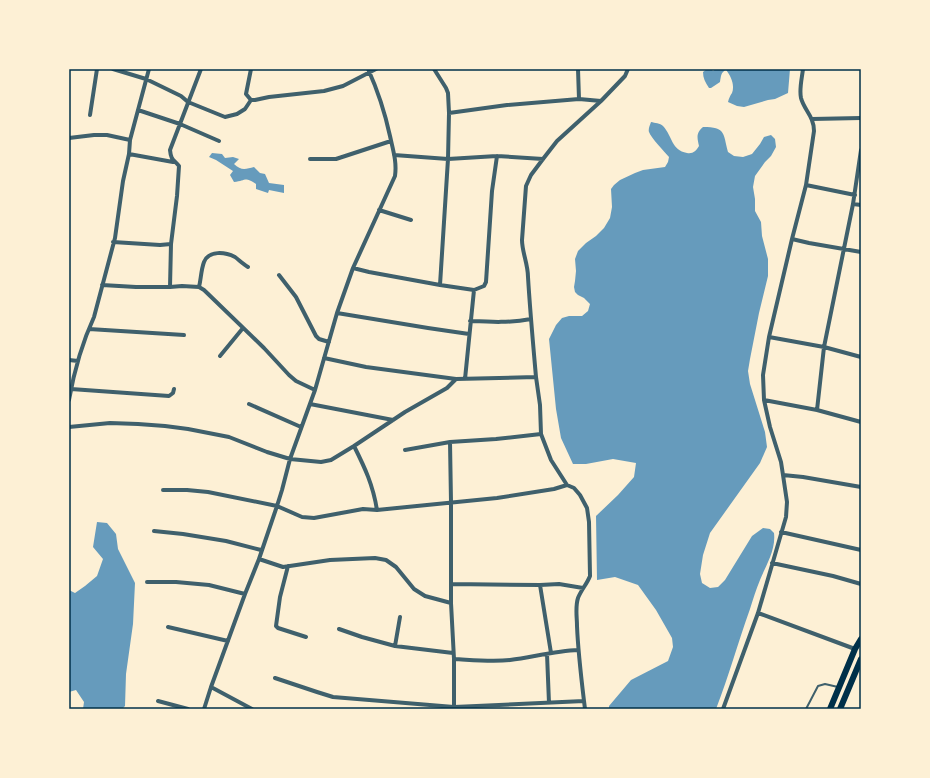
<svg xmlns="http://www.w3.org/2000/svg" width="930" height="778" font-family="'Fira Sans',sans-serif">
  <style>
    .water { fill: #669bbc }
    .lines { fill: none; stroke-linecap: round; stroke-linejoin: round }
    .service { stroke: #3f606c; stroke-width: 2 }
    .minor { stroke: #3f606c; stroke-width: 4 }
    .secondary { stroke: #003049; stroke-width: 6 }
    .neatline { fill: none; stroke: #003049; stroke-width: 1.5 }
  </style>
  <rect width="100%" height="100%" fill="#fdf0d5"/>
  <!-- water -->
  <path class="water" d="M707 69H711L713 71 716 69H790L788 93 775 99 768 100 744 107 737 106 728 102C729 98 730 96 732 93 735 85 731 76 726 70 721 72 721 76 720 82L711 88H709C705 82 703 78 703 72Z
    M651 122C655 123 660 123 663 126 673 137 671 150 687 153 693 154 696 151 699 146 697 137 696 133 703 127 726 127 723 133 728 152L734 156 743 157 752 154 760 144 764 137 771 135 775 139 776 147 771 156 765 162 755 176 753 187 755 199V211L761 222 762 236 768 259V276L759 313 750 359 748 371 750 384 765 432 767 447 760 463 710 533 703 555 700 574 702 583 710 588 718 587 725 580 752 536 763 528 770 529 774 533C776 550 766 565 760 580 756 590 753 599 750 609 738 642 729 676 716 709H609V706L631 680 668 661 673 647 672 638 656 610 638 585 615 577 597 580 596 516 618 495 634 477 636 463 613 459 586 464H573L561 438 556 409 549 339 556 325 562 318 569 316H582L588 311 590 304 584 298 578 295 575 292 574 287 575 281 576 271 575 259 578 251 586 243 596 236 604 228 610 218 612 207 611 189 614 185 620 180 635 173 643 170 665 167 668 162 669 157C664 151 651 138 649 132 648 129 650 125 651 122Z
    M212 153 222 154 225 158 233 157 239 159 234 164C241 171 246 169 254 167L260 173 265 174 269 183 284 185V193L269 190 268 193 256 189V184C244 176 246 181 234 182L230 175 233 171 216 160 209 157Z
    M97 522 107 523 116 534 118 549 135 583 133 624 126 674 125 706 122 709H83L84 702 76 690 69 692V590L75 593 85 586 97 576 103 559 93 547Z"/>
  <g class="lines">
    <!-- service -->
    <path class="service" d="M806 709 818 686 825 684 838 687"/>
    <!-- minor -->
    <path class="minor" d="M113 69 146 79 181 96 188 102 225 117 237 114 245 109 251 100
      M251 69 246 94 251 100H255L269 97 324 91 343 86 376 69
      M434 69 446 88 448 93 449 113 448 159 440 285
      M578 69 579 99
      M138 110 180 124 219 141
      M449 113 507 105 579 99 601 101
      M90 115 97 69
      M812 119 861 118
      M69 138 94 135H107L130 140
      M129 154 173 162
      M394 155 448 159 497 156 543 159
      M310 159H336L391 141
      M806 185 855 195
      M853 204 861 205
      M379 210 411 220
      M792 239 809 243 861 252
      M113 242 160 245 171 244
      M353 268 369 272 440 285 474 290 484 286 486 282 492 191 497 156
      M279 275 296 297 316 336 319 339 329 342
      M102 285 136 287H170L182 286 199 287 204 290 264 348 289 375 296 381 315 390
      M170 287 171 244 177 196 179 166C173 159 171 160 170 150L201 69
      M199 287C201 279 201 270 204 262 209 250 225 252 235 257 239 260 243 264 248 267
      M337 313 428 328 469 334
      M470 321C491 322 510 323 531 319
      M89 329 184 335
      M769 337 824 347 861 357
      M220 356 243 328
      M324 358 366 367 456 379 536 377C533 343 530 310 528 277 528 264 522 252 522 240L526 186 531 175 543 159 557 141 601 101 625 76 628 69
      M69 360 78 361
      M536 377 540 405 541 434 551 460 567 485 574 488 580 495 587 508 589 522 590 576C587 584 581 590 578 598 575 607 577 617 577 626 578 651 581 676 584 701L585 709
      M465 379 474 290
      M71 389 169 396 173 393 174 389
      M69 400C74 372 82 343 94 317L115 238 123 181 129 154 130 140 149 69
      M764 400 817 410 861 422
      M249 404 301 427
      M310 404 393 420
      M817 410 824 347 853 204 861 150
      M69 427 110 423 138 424 165 426 188 429 229 437 267 452 290 459 321 462 331 460 354 446 405 412 447 388 456 379
      M450 442 451 502V603L454 659V709
      M354 446C365 468 373 485 377 510
      M405 450 450 442 496 439 541 434
      M783 475 803 477 861 487
      M163 490H187L208 492 277 506 302 517 314 518 363 509 377 510 497 498 554 489 567 485
      M154 531 183 534 226 541 261 550
      M781 532 861 550
      M259 559 283 567 330 560 375 558 386 560 396 567 414 589 425 596 451 603
      M772 563 833 576 861 584
      M288 566 280 597 276 626 278 628 306 637
      M147 582H176L209 585 245 594
      M451 584 540 585 559 584 583 588
      M540 585 551 653
      M758 613 855 649
      M400 617 395 646 453 653
      M168 627 228 641
      M339 629 362 637 395 646
      M547 654 549 703
      M454 659C473 660 492 662 510 660 533 657 555 651 578 650
      M275 678 317 692 333 697 454 707 584 701
      M211 687 252 709
      M158 701 188 709
      M204 709 211 687 245 594 259 559 277 506 282 490 290 459 315 390 337 313 353 268 395 176C397 162 393 150 390 136 385 113 378 91 368 69
      M723 709 758 613 786 517 787 502 783 475 781 462 770 427 764 400 763 375 769 337 792 239 806 185 814 131C814 116 804 110 801 98 799 89 802 78 803 69"/>
    <!-- secondary -->
    <path class="secondary" d="M830 709 855 649 861 639
      M840 709 861 659"/>
  </g>
  <!-- border -->
  <rect width="930" height="778" fill="none" stroke="#fdf0d5" stroke-width="140"/>
  <rect x="70" y="70" width="790" height="638" class="neatline"/>
</svg>
